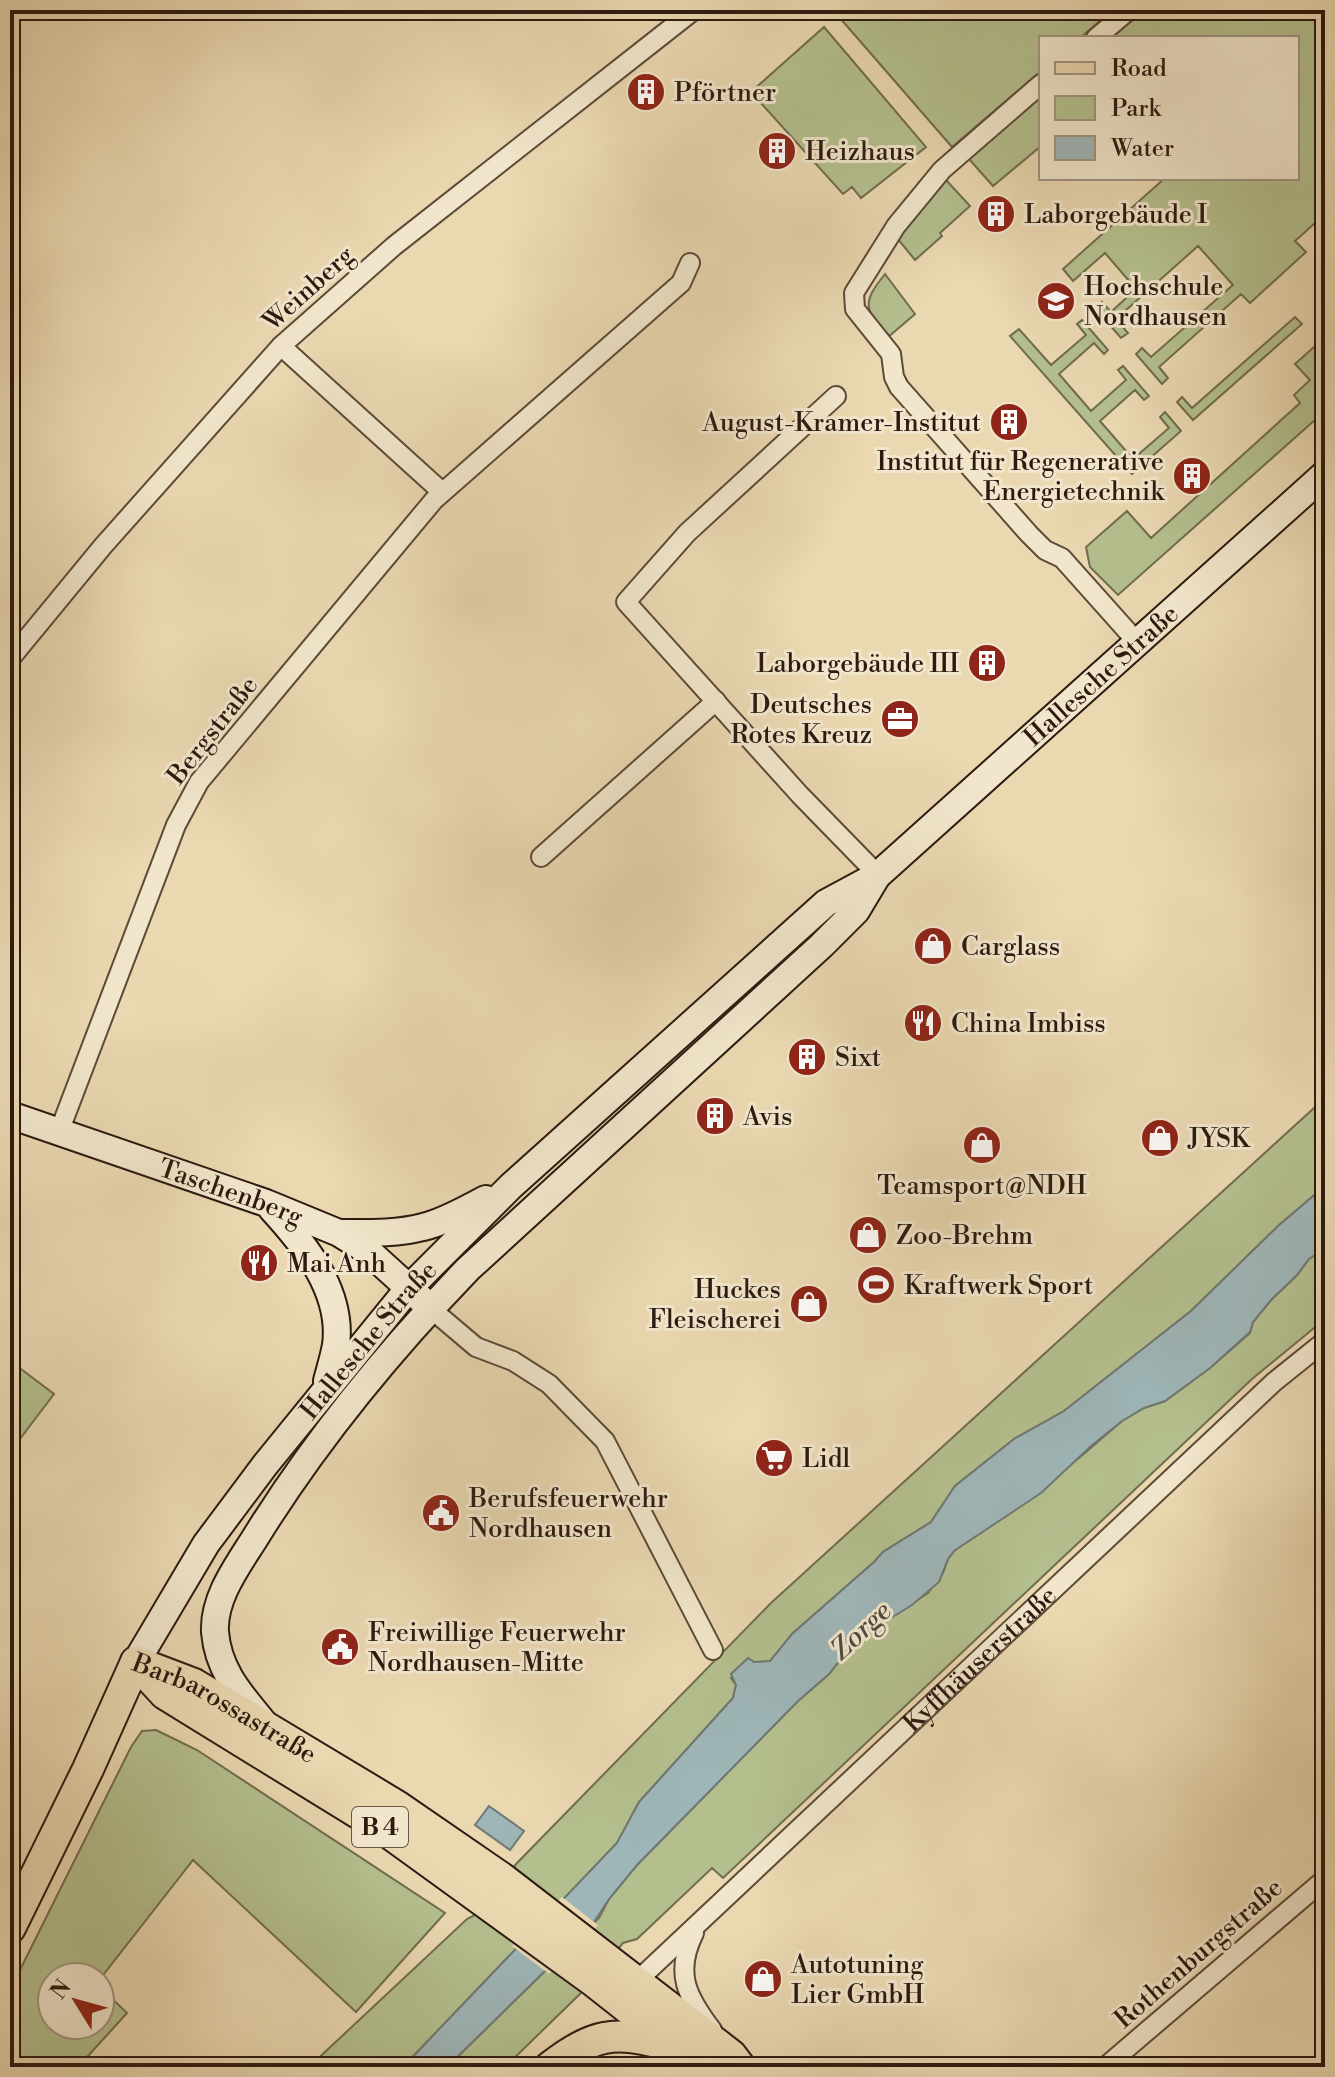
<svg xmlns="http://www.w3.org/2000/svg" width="1335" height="2077" font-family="'Libre Bodoni',serif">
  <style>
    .green { fill: #b4bf8e; stroke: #706c4f; stroke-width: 2 }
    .water { fill: #9eb6b8; stroke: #707875; stroke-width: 2 }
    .pier { fill: #ead8b1 }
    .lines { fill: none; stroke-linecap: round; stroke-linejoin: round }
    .minor-casing { stroke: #5c4a38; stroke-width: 22 }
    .secondary-casing { stroke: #2c1a10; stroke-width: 30 }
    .primary-casing { stroke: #2c1a10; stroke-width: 34 }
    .minor { stroke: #f1e6cc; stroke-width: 18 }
    .secondary { stroke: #f1e6cc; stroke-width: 26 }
    .primary { stroke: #ead8b1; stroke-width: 30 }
    .labels { text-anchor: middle; stroke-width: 6; stroke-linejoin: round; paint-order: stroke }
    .shield { fill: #f1e6cc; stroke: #675748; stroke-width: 2 }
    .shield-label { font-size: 24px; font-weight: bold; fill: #2c1a10 }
    .poi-label { font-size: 26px; fill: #2c1a10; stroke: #f1e6cc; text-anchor: start }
    .street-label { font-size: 26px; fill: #2c1a10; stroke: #f1e6cc }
    .water-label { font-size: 28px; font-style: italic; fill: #4e4942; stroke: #f1e6cc }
  </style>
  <rect width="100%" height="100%" fill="#ead8b1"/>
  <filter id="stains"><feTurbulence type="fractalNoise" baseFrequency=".0025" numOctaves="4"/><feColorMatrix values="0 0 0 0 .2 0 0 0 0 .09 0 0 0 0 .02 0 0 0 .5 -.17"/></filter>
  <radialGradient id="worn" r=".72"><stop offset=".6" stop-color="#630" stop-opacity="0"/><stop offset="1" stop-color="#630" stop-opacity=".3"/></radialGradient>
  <!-- green -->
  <path class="green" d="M833 10 871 12 1113 10 1080 38H1041V71L952 147Z
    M1144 10H1298L1303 16 1307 10H1312L1325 25V214L1295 241 1306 252 1250 303 1241 294 1159 367 1168 378 1162 384 1136 354 1142 348 1151 357 1233 285 1198 246 1116 319 1128 333 1121 338 1095 308 1102 302 1111 312 1136 289 1105 253 1073 281 1063 269 1165 178H1297V38H1111Z
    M824 27 926 147 861 198 852 187 843 194 751 92Z
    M1041 97V146L993 186 969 159Z
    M946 180 970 206 940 233 942 236 915 260 897 238Z
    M885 274 915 314 887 338C865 308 861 304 885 274Z
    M1295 317 1302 324 1193 420 1177 402 1182 397 1192 408Z
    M1082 320 1108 350 1104 354 1094 343 1059 374 1091 411 1126 380 1118 370 1123 366 1149 396 1144 400 1135 390 1100 421 1133 459 1169 428 1160 417 1165 412 1181 431 1132 474 1010 336 1019 329 1051 365 1086 335 1077 324Z
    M1325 337V411L1118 595 1090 567 1086 547 1127 511 1151 538 1300 403 1294 395 1310 380 1295 364Z
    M1325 1098V1186L1278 1226 1191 1311 1064 1411 1014 1439 955 1486 931 1522 883 1552 874 1562 792 1634 770 1662H754L748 1659 731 1678 736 1685 733 1698 639 1802 617 1843 403 2067H309L467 1919 473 1916 517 1863 771 1603Z
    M1325 1249V1319L1252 1379 723 1878 712 1868 637 1939 623 1943 584 1990 505 2067H447L599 1918 609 1899 637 1865 798 1701 829 1674 848 1650 867 1633 928 1593 943 1573 948 1559 954 1551 967 1541 1079 1458 1122 1421 1144 1408 1165 1401 1210 1368 1250 1333 1253 1322 1271 1300 1297 1275 1309 1259Z
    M17 1366 54 1394 10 1452V1376Z
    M156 1730 197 1750 445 1913 356 2012 193 1860 100 1979 52 1977V2025H100V1987L127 2013 78 2067H10V1990L131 1747 142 1731Z"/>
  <!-- water -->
  <path class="water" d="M1325 1186V1249L1309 1259 1297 1275 1271 1300 1253 1322 1250 1332 1210 1368 1165 1401 1144 1408 1122 1421 1091 1446 1041 1493 954 1551 948 1559 939 1582 912 1605 867 1633 848 1650 829 1674 798 1701 637 1865 609 1899 592 1925 447 2067H403L617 1843 639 1802 733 1698 736 1685 731 1674 748 1658 754 1662 770 1661 792 1634 874 1562 883 1552 931 1522 955 1486 1014 1439 1064 1411 1191 1311 1278 1226Z
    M489 1806 524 1831 510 1850 475 1825Z"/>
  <!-- pier -->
  <path class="pier" d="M562 1897 598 1925 549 1974 512 1946Z"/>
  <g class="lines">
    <!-- minor casing -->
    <g class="minor-casing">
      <g id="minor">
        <path d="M1096 38 1129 10"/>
        <path d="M1041 84 942 170 896 226 854 293 855 309 891 354 894 377 899 387 1029 534 1045 550 1062 558 1137 642"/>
        <path d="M281 346 442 492"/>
        <path d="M836 396 687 533 626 602 800 795 878 875"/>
        <path d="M10 659 103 546 281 346 394 246 694 10"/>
        <path d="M541 857 716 701"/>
        <path d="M59 1132 176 825 199 782 434 500 681 283 690 263"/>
        <path d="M430 1308 476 1347 513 1361 549 1384 605 1441 713 1650"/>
        <path d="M694 1933C674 1973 687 1997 712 2030"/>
        <path id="s1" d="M637 1981 1274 1382 1325 1341"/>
        <path d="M1105 2067 1325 1879"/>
      </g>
    </g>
    <!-- secondary casing -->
    <g class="secondary-casing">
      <g id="secondary">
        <path id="s2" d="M10 1115 266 1203 339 1233 368 1251 422 1300"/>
        <path d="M272 1209C305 1245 343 1292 336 1345 334 1357 330 1369 327 1381"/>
        <path d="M340 1233C367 1233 396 1234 423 1227 445 1222 466 1209 486 1199"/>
        <path id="s3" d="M136 1662 206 1544 265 1465 409 1288 511 1186 826 903 878 875 1325 474"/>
        <path d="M263 1722C240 1694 218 1670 215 1632 213 1598 238 1565 255 1538 315 1441 389 1351 468 1269L822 945 856 911 877 876"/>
      </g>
    </g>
    <!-- primary casing -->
    <g class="primary-casing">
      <g id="primary">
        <path id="s4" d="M136 1662 194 1684 397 1806 503 1879 731 2055 740 2067"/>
        <path d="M140 1667 165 1694 381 1827 592 1980 681 2050 712 2067"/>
        <path d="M10 1928 88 1769 136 1662"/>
        <path d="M550 2067C591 2035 615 2029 666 2045"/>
      </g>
    </g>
    <!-- minor -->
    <use href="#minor" class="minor"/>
    <!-- secondary -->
    <use href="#secondary" class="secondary"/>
    <!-- primary -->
    <use href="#primary" class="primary"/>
  </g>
  <!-- icons -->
  <defs>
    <g id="building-disc" transform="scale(2)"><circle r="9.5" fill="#8f2418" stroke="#f1e6cc"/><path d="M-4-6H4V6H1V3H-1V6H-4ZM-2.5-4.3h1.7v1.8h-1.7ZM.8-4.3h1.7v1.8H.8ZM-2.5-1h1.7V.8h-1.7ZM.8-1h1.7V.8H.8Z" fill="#fff"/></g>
    <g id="university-disc" transform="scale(2)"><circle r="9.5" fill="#8f2418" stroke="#f1e6cc"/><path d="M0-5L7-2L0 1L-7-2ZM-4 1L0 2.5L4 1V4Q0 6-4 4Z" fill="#fff"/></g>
    <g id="office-disc" transform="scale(2)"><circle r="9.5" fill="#8f2418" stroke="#f1e6cc"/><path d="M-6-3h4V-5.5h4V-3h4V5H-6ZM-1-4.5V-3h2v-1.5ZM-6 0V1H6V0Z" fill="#fff"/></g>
    <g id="shop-disc" transform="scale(2)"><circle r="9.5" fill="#8f2418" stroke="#f1e6cc"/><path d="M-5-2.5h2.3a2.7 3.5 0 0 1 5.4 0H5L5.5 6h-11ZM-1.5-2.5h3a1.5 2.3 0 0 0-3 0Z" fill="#fff"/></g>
    <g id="restaurant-disc" transform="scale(2)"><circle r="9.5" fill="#8f2418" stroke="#f1e6cc"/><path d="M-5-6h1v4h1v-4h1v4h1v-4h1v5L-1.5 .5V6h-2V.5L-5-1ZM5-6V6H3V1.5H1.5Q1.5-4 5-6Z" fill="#fff"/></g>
    <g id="stadium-disc" transform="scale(2)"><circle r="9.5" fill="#8f2418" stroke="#f1e6cc"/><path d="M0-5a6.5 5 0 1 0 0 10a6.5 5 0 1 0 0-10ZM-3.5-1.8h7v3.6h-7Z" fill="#fff"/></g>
    <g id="supermarket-disc" transform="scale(2)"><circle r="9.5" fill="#8f2418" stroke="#f1e6cc"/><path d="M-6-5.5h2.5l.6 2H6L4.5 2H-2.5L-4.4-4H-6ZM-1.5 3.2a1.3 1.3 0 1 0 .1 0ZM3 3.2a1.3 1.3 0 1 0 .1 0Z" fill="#fff"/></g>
    <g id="civic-disc" transform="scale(2)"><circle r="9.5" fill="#8f2418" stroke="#f1e6cc"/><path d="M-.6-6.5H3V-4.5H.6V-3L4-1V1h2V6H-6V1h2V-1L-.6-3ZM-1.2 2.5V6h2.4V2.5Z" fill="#fff"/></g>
  </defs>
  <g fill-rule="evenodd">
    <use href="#building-disc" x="646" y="92"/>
    <use href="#building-disc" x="777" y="151"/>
    <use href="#building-disc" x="996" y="214"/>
    <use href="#university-disc" x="1056" y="301"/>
    <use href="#building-disc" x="1009" y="422"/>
    <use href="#building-disc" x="1192" y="476"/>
    <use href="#building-disc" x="987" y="663"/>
    <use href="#office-disc" x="900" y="719"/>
    <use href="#shop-disc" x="933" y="946"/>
    <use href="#restaurant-disc" x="923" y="1023"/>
    <use href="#building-disc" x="807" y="1057"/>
    <use href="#building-disc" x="715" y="1116"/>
    <use href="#shop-disc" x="1160" y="1138"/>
    <use href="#shop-disc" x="982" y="1145"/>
    <use href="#shop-disc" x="868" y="1235"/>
    <use href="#restaurant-disc" x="259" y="1263"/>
    <use href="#stadium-disc" x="876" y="1285"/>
    <use href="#shop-disc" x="809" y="1304"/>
    <use href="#supermarket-disc" x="774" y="1458"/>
    <use href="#civic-disc" x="441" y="1513"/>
    <use href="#civic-disc" x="340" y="1647"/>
    <use href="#shop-disc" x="763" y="1979"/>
  </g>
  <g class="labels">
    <!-- shield labels -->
    <rect class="shield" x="352" y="1807" width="56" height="40" rx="6"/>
    <g class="shield-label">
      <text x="380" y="1835">B 4</text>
    </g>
    <!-- poi labels -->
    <g class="poi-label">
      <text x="674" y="101">Pförtner</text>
      <text x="805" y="160">Heizhaus</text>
      <text x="1024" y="223">Laborgebäude I</text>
      <text x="1084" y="295">Hochschule<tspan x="1084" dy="30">Nordhausen</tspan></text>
      <text x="981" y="431" text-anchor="end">August-Kramer-Institut</text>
      <text x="1164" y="470" text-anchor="end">Institut für Regenerative<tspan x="1164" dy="30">Energietechnik</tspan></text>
      <text x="959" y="672" text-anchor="end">Laborgebäude III</text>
      <text x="872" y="713" text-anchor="end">Deutsches<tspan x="872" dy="30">Rotes Kreuz</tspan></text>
      <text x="961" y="955">Carglass</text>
      <text x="951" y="1032">China Imbiss</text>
      <text x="835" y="1066">Sixt</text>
      <text x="743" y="1125">Avis</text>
      <text x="1188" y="1147">JYSK</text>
      <text x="982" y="1194" text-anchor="middle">Teamsport@NDH</text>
      <text x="896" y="1244">Zoo-Brehm</text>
      <text x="287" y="1272">Mai Anh</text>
      <text x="904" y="1294">Kraftwerk Sport</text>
      <text x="781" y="1298" text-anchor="end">Huckes<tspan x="781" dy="30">Fleischerei</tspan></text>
      <text x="802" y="1467">Lidl</text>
      <text x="469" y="1507">Berufsfeuerwehr<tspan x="469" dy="30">Nordhausen</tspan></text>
      <text x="368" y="1641">Freiwillige Feuerwehr<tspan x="368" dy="30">Nordhausen-Mitte</tspan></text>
      <text x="791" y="1973">Autotuning<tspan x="791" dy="30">Lier GmbH</tspan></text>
    </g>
    <!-- street labels -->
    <g class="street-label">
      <text transform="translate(308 288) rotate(-42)" y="9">Weinberg</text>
      <text dy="9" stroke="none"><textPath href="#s3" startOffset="1390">Hallesche Straße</textPath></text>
      <text transform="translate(212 730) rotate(-52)" y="9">Bergstraße</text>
      <text dy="9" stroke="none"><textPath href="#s2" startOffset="234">Taschenberg</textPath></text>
      <text dy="9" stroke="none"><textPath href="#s3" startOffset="398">Hallesche Straße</textPath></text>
      <text dy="9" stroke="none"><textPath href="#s1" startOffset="470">Kyffhäuserstraße</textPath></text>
      <text dy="9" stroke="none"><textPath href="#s4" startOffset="100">Barbarossastraße</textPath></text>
      <text transform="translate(1198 1953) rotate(-41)" y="9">Rothenburgstraße</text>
    </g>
    <!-- water labels -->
    <g class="water-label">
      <text transform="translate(860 1630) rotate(-43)" y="10">Zorge</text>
    </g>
  </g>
  <!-- margin -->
  <rect width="1335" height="2077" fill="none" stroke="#ead8b1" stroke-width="40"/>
  <rect x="12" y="12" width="1311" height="2053" fill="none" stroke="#2c1a10" stroke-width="4"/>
  <rect x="20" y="20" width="1295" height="2037" fill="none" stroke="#2c1a10" stroke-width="2"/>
  <!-- legend -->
  <rect x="1039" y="36" width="260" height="144" fill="#f1e6cc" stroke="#a29481" stroke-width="2"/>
  <rect x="1055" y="62" width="40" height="12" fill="#ead8b1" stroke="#a29481" stroke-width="2"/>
  <text x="1111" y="76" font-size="24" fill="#2c1a10">Road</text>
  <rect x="1055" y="96" width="40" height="24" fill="#b4bf8e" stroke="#a29481" stroke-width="2"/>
  <text x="1111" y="116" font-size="24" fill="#2c1a10">Park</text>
  <rect x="1055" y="136" width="40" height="24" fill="#9eb6b8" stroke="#a29481" stroke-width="2"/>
  <text x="1111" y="156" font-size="24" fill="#2c1a10">Water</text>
  <!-- north arrow -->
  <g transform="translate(76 2001) rotate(307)"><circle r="38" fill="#f1e6cc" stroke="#a29481" stroke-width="2"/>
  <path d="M0-6L14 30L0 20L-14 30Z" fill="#8f2418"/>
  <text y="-12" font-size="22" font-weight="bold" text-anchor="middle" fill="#2c1a10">N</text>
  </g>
  <rect width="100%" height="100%" filter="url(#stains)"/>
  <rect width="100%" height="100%" fill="url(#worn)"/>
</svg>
